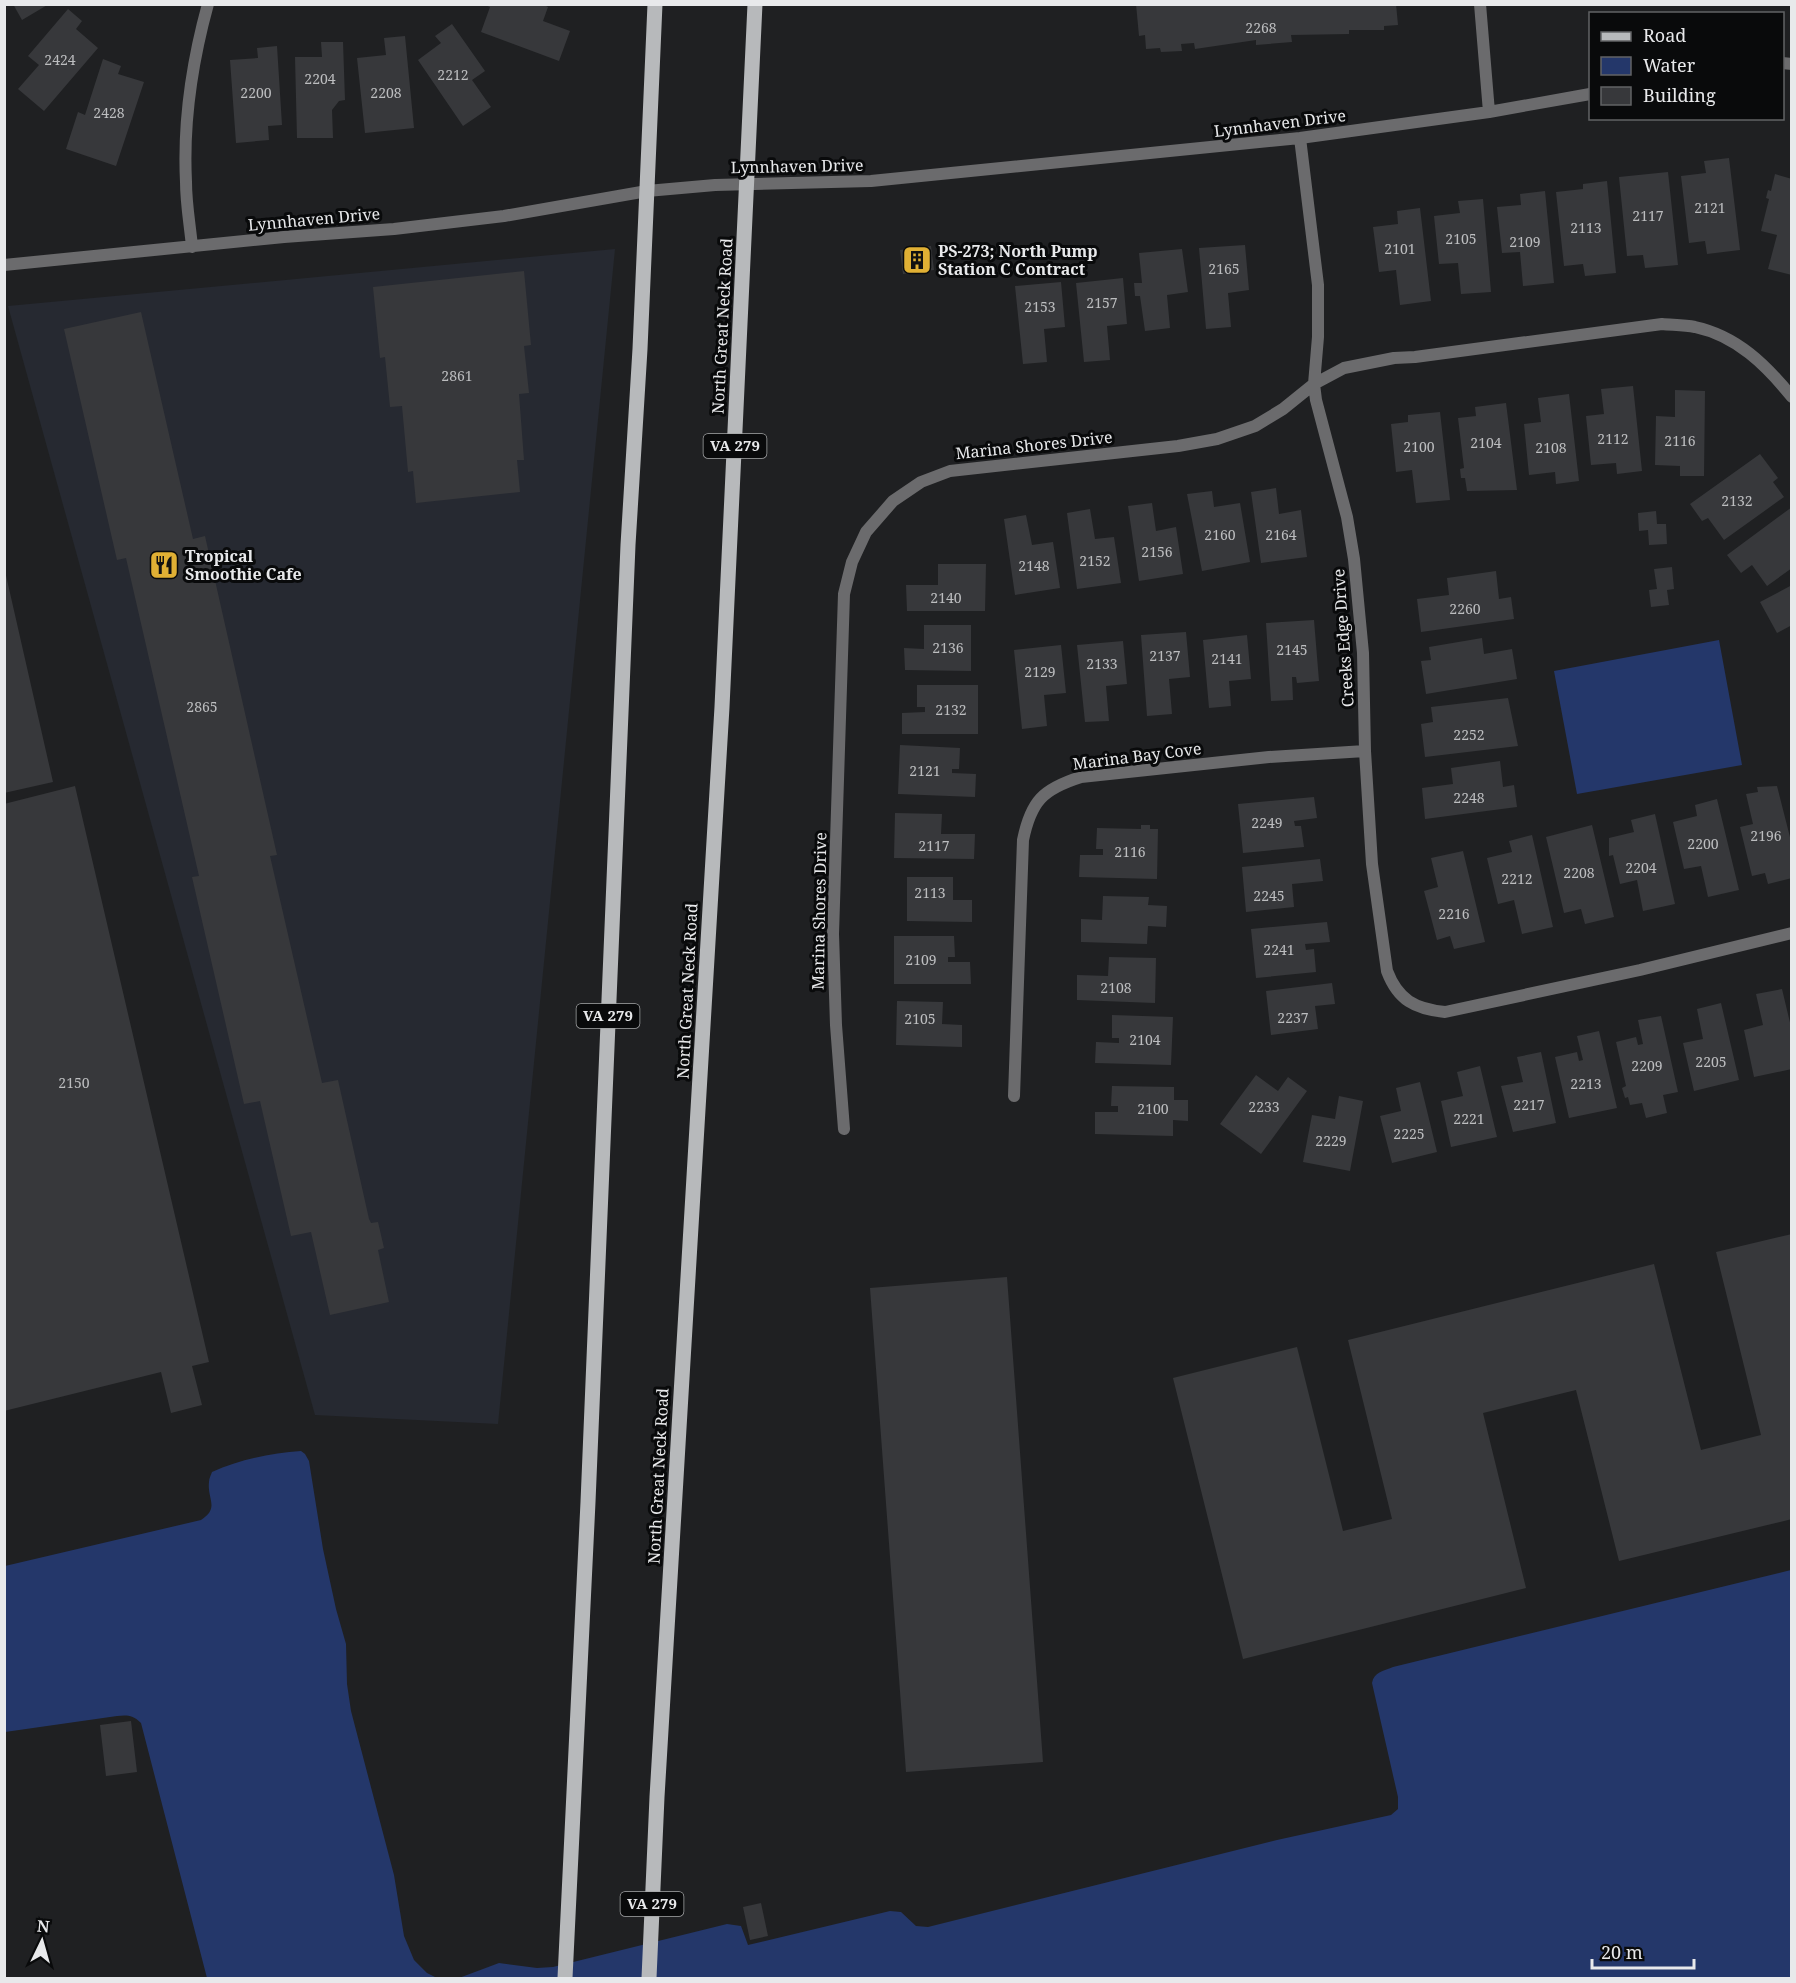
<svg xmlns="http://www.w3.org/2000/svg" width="1796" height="1983" font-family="'Noto Serif',serif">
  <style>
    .built { fill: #262931 }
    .water { fill: #24376a }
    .building { fill: #37383b }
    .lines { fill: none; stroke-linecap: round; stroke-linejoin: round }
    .street { stroke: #6b6b6d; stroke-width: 12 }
    .primary { stroke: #b7b9bb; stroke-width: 15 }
    .labels { text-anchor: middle; stroke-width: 6; stroke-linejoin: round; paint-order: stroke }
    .number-label { font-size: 14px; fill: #bcbdbf }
    .shield { fill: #090a0b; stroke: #a5a6a8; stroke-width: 1.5 }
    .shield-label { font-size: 15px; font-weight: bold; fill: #e8e9eb }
    .street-label { font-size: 16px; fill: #e8e9eb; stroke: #090a0b }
    .poi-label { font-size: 16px; font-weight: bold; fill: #e8e9eb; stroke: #090a0b; text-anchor: start }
  </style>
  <rect width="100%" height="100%" fill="#1f2022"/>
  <!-- built -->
  <path class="built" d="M615 249 498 1424 315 1415 8 306Z"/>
  <!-- water -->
  <path class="water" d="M1719 640 1742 765 1577 794 1554 671Z
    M301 1451 305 1454 309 1461 323 1549 336 1609 346 1644 347 1684 351 1711 394 1875 404 1936 414 1960 427 1973 437 1978H207L141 1723C133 1715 127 1715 117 1716L5 1732V1566L201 1520C220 1508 207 1499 209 1482 209 1478 211 1475 212 1472 239 1460 271 1453 301 1451Z
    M1791 1570V1978H459L499 1963 537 1968 553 1967 727 1924 741 1926 748 1945 890 1911 901 1912 916 1926 928 1927 1277 1840 1391 1815 1398 1809V1797L1372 1683C1374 1672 1383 1671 1393 1667Z"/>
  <!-- building -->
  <path class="building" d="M13 4H49L22 20Z
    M483 4H542L548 7 543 21 570 31 559 61 481 32 490 7Z
    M1136 4H1396L1398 25 1384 26V30H1349V34L1291 35 1292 42 1256 45V40L1195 49 1194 43 1181 44 1182 51 1161 52 1160 48 1146 49 1145 35 1139 36Z
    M68 9 82 21 76 29 98 48 44 111 18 89 39 65 28 56Z
    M452 24 485 71 472 80 491 107 463 126 418 60 441 43 435 36Z
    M405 36 414 128 365 133 357 58 386 55 384 38Z
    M321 42H343L345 100 339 101 332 110 333 138H297L295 57H322Z
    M277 46 282 125 268 126 269 140 236 143 230 60 258 58 257 48Z
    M103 59 121 66 118 74 144 82 116 166 66 149 78 112 85 115Z
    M1729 158 1740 250 1707 254 1705 241 1689 243 1681 176 1706 173 1704 161Z
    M1668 172 1678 265 1645 268 1643 255 1627 256 1619 177Z
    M1775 174 1792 179V275L1768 269 1777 235 1761 231 1769 199 1766 198 1768 190 1771 191Z
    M1607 181 1616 273 1585 276 1583 264 1564 266 1556 192 1583 189V184Z
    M1545 191 1554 283 1523 286 1520 252 1502 253 1497 207 1521 205 1520 194Z
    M1483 199 1491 292 1461 294 1458 263 1439 264 1434 216 1460 213 1458 201Z
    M1420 208 1431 301 1400 305 1396 270 1379 272 1373 227 1398 224 1397 211Z
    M1245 245 1249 290 1228 293 1231 327 1206 329 1199 248Z
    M931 246 934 270 903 274 900 250Z
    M1182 249 1188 292 1167 295 1170 328 1145 331 1140 296H1135L1134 283H1142L1139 253Z
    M524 271 531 345 524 346 529 393 519 394 524 460H517L520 492 416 503 413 471 408 472 402 406 390 407 385 357 380 358 373 287Z
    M1123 278 1127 324 1107 326 1110 360 1084 362 1076 283Z
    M1061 282 1065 327 1044 329 1047 362 1023 364 1015 286Z
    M141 312 193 539 205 536 277 855 270 856 322 1083 338 1080 369 1219 371 1223 378 1222 384 1248 378 1250 389 1302 330 1315 311 1232 291 1236 260 1101 244 1104 192 877 199 876 126 558 117 560 64 329Z
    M1633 386 1642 471 1617 474 1616 463 1591 465 1586 416 1604 414 1601 389Z
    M1675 390 1705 391 1704 476H1680V466L1655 465 1656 416 1675 417Z
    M1569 394 1579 481 1556 484 1555 472 1529 475 1524 424 1541 422 1538 398Z
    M1506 403 1517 490 1467 491 1465 478H1461L1460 469 1464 468 1458 418 1476 416 1475 407Z
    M1440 412 1450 500 1416 503 1412 470 1396 472 1391 424 1408 422V415Z
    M1760 454 1778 478 1773 482 1784 497 1724 540 1708 518 1702 521 1690 504Z
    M1276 488 1279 514 1301 510 1307 557 1261 563 1251 492Z
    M1212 491 1214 507 1240 503 1250 562 1202 571 1187 494Z
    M1152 503 1156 531 1176 527 1183 574 1139 581 1128 506Z
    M1792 507V568L1767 586 1752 565 1741 573 1727 555Z
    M1090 509 1095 539 1114 537 1121 583 1077 589 1067 513Z
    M1656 511 1657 524H1666L1667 544 1649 545 1648 530 1639 531 1638 513Z
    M1026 515 1032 545 1053 542 1060 588 1015 595 1004 519Z
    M938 564H986L985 611H907L906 585H938Z
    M1672 567 1674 589 1667 590 1669 605 1651 607 1649 590 1657 589 1654 569Z
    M5 571 53 782 4 793V572Z
    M1496 571 1499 599 1511 597 1514 619 1421 632 1417 599 1449 595 1447 578Z
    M1792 585V625L1777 633 1760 602Z
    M1314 620 1319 681 1297 683 1296 677H1292L1293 700 1271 701 1266 623Z
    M924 625H971V671L905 670 904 648 924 649Z
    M1186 632 1190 677 1169 679 1172 714 1147 716 1141 635Z
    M1247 635 1251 679 1229 681 1231 706 1209 708 1203 640Z
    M1482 638 1484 654 1512 649 1517 679 1426 694 1421 661 1431 660 1429 647Z
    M1123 641 1127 684 1106 686 1109 721 1085 722 1077 645Z
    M1061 645 1066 693 1044 695 1047 726 1022 729 1014 650Z
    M917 685H978V734H902V713L925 712V707H917Z
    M1508 698 1518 746 1425 757 1421 724 1433 722 1431 707Z
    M900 745 960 748 959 769H952V773L976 774 975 797 898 794Z
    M1500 761 1503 787 1514 785 1517 807 1425 819 1422 788 1453 784 1451 768Z
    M75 786 209 1362 192 1366 202 1405 171 1413 161 1372 4 1411V804Z
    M1777 786 1792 845V878L1768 884 1765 873 1752 876 1740 827 1753 824 1746 794 1758 792 1757 787Z
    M1314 797 1317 818 1294 821 1295 826H1301L1304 847 1243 853 1238 804Z
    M1717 799 1739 890 1708 897 1701 866 1684 869 1673 822 1697 816 1695 805Z
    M895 813 942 814 941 834H975L974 859 894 858Z
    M1655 814 1675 904 1643 911 1637 880 1620 884 1613 855 1609 856V838L1634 832 1631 820Z
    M1141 825H1150V829H1158L1157 879 1079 877 1080 855H1103V849H1096L1097 828 1141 829Z
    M1592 825 1614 917 1585 924 1581 909 1564 913 1546 837Z
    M1532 835 1553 927 1522 934 1514 900 1498 904 1487 858 1512 852 1509 841Z
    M1463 851 1485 942 1454 949 1450 936 1437 940 1424 891 1438 887 1431 858Z
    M1320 859 1323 881 1292 884 1294 907 1246 912 1242 867Z
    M907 877H953V900H972V922L907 921Z
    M1103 896 1149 897 1148 905 1167 906 1166 927 1148 926 1147 944 1081 942V919L1102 920Z
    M1327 922 1330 942 1305 944 1306 950 1314 949 1316 972 1256 978 1251 929Z
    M894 936H954L955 957H948V962H970L971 984H894Z
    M1109 957 1156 958 1155 1003 1077 1000V975L1108 976Z
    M1332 983 1335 1004 1315 1006 1318 1029 1271 1035 1266 991Z
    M1782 989 1792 1031V1069L1754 1077 1744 1030 1763 1025 1756 994Z
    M897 1001 943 1002 942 1024 962 1025V1047L896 1045Z
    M1721 1003 1739 1080 1694 1091 1683 1043 1703 1039 1697 1009Z
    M1112 1015 1173 1017 1171 1065 1095 1063 1096 1042 1119 1043V1038H1112Z
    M1661 1016 1678 1092 1663 1095 1667 1113 1646 1118 1642 1103 1630 1105 1628 1097 1625 1098 1622 1088 1626 1086 1616 1042 1636 1037 1638 1045 1643 1044 1638 1020Z
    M1599 1031 1617 1108 1569 1118 1555 1057 1577 1052 1579 1061 1583 1060 1577 1036Z
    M1541 1052 1556 1123 1513 1132 1501 1086 1523 1082 1517 1057Z
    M1480 1066 1497 1137 1451 1147 1441 1101 1463 1096 1457 1072Z
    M1256 1075 1278 1091 1288 1077 1307 1091 1261 1154 1220 1124Z
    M1420 1082 1437 1152 1392 1163 1380 1116 1401 1111 1396 1088Z
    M1112 1086 1174 1087V1100H1188V1121L1173 1120V1136L1095 1134V1112H1118V1106H1111Z
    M1339 1096 1363 1101 1350 1171 1303 1162 1312 1115 1335 1119Z
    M1792 1234V1519L1619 1561 1576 1390 1483 1413 1526 1588 1243 1659 1173 1378 1297 1347 1343 1531 1392 1519 1348 1340 1654 1264 1701 1450 1761 1435 1716 1252Z
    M1007 1277 1043 1762 906 1772 870 1288Z
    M131 1721 137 1772 106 1776 100 1725Z
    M761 1903 768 1936 750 1940 743 1907Z"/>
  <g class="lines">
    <!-- street -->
    <path class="street" d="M1480 4 1489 112
      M1782 63 1792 64
      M192 247C190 225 186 204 186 182 183 122 192 62 208 4
      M4 265 284 237 394 229 504 216 647 191 715 185 871 181 1300 138 1489 112 1590 94
      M1792 397C1766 365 1737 336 1695 327 1684 325 1672 325 1662 324L1415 357 1394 358 1344 368 1314 384 1316 400 1347 517 1354 559 1363 653 1365 751 1372 864 1387 971C1398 1000 1415 1009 1445 1012L1640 970 1792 933
      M1014 1096 1023 840C1031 801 1043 789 1081 777L1269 757 1365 751
      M844 1129 836 1025 833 934 844 594 852 562 866 532 893 501 921 482 950 471 1178 446 1217 439 1255 426 1283 409 1314 384 1318 337V285L1300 138"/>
    <!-- primary -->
    <path class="primary" d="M565 1978 588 1502 628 545 640 349 655 4
      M649 1978 657 1797 722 707 755 4"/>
  </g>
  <!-- icons -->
  <defs>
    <g id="building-square" transform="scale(1.5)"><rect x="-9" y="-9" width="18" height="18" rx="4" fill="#e0b034" stroke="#090a0b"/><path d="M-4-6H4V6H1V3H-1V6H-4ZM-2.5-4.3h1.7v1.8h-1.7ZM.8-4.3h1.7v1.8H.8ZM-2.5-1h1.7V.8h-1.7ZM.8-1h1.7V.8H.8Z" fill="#111"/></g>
    <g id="restaurant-square" transform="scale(1.5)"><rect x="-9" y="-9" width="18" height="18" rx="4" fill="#e0b034" stroke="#090a0b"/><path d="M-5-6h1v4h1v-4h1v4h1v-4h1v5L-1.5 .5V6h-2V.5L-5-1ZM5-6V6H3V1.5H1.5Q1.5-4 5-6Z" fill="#111"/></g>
  </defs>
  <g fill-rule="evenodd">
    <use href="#building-square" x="917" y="260"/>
    <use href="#restaurant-square" x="164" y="565"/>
  </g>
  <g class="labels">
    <!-- number labels -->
    <g class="number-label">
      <text x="1261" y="33">2268</text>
      <text x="60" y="65">2424</text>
      <text x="453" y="80">2212</text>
      <text x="320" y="84">2204</text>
      <text x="256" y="98">2200</text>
      <text x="386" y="98">2208</text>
      <text x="109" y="118">2428</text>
      <text x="1710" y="213">2121</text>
      <text x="1648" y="221">2117</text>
      <text x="1586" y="233">2113</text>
      <text x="1461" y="244">2105</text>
      <text x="1525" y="247">2109</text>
      <text x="1400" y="254">2101</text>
      <text x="1224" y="274">2165</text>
      <text x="1102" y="308">2157</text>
      <text x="1040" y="312">2153</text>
      <text x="457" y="381">2861</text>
      <text x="1613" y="444">2112</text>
      <text x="1680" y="446">2116</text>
      <text x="1486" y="448">2104</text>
      <text x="1419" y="452">2100</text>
      <text x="1551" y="453">2108</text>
      <text x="1737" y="506">2132</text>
      <text x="1220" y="540">2160</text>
      <text x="1281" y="540">2164</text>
      <text x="1157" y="557">2156</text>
      <text x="1095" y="566">2152</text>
      <text x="1034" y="571">2148</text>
      <text x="946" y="603">2140</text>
      <text x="1465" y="614">2260</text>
      <text x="948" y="653">2136</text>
      <text x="1292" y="655">2145</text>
      <text x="1165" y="661">2137</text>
      <text x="1227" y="664">2141</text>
      <text x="1102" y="669">2133</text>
      <text x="1040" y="677">2129</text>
      <text x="202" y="712">2865</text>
      <text x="951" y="715">2132</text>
      <text x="1469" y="740">2252</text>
      <text x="925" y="776">2121</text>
      <text x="1469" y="803">2248</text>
      <text x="1267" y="828">2249</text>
      <text x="1766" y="841">2196</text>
      <text x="1703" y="849">2200</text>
      <text x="934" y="851">2117</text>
      <text x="1130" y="857">2116</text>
      <text x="1641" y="873">2204</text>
      <text x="1579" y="878">2208</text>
      <text x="1517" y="884">2212</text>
      <text x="930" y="898">2113</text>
      <text x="1269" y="901">2245</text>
      <text x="1454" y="919">2216</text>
      <text x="1279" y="955">2241</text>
      <text x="921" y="965">2109</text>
      <text x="1116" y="993">2108</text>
      <text x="1293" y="1023">2237</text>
      <text x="920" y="1024">2105</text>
      <text x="1145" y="1045">2104</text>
      <text x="1711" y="1067">2205</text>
      <text x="1647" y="1071">2209</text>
      <text x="74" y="1088">2150</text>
      <text x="1586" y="1089">2213</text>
      <text x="1529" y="1110">2217</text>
      <text x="1264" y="1112">2233</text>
      <text x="1153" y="1114">2100</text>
      <text x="1469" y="1124">2221</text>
      <text x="1409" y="1139">2225</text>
      <text x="1331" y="1146">2229</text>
    </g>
    <!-- shield labels -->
    <g class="shield">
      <rect x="703.5" y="434" width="63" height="24" rx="4.5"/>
      <rect x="576.5" y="1004" width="63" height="24" rx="4.5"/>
      <rect x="620.5" y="1892" width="63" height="24" rx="4.5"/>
    </g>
    <g class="shield-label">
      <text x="735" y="451">VA 279</text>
      <text x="608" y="1021">VA 279</text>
      <text x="652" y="1909">VA 279</text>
    </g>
    <!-- street labels -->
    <g class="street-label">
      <text transform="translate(1280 123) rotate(-7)" y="6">Lynnhaven Drive</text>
      <text transform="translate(797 166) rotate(-1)" y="6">Lynnhaven Drive</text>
      <text transform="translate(314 219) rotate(-5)" y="6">Lynnhaven Drive</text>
      <text transform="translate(722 326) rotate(-87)" y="6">North Great Neck Road</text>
      <text transform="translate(1034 445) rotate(-6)" y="6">Marina Shores Drive</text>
      <text transform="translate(1343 638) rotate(-94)" y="6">Creeks Edge Drive</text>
      <text transform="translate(1137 756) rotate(-7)" y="6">Marina Bay Cove</text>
      <text transform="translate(819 911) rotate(-89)" y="6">Marina Shores Drive</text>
      <text transform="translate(687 991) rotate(-87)" y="6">North Great Neck Road</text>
      <text transform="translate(658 1476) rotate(-87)" y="6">North Great Neck Road</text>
    </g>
    <!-- poi labels -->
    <g class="poi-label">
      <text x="938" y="257">PS-273; North Pump<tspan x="938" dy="18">Station C Contract</tspan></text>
      <text x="185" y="562">Tropical<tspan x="185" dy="18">Smoothie Cafe</tspan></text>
    </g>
  </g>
  <!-- border -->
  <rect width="1796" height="1983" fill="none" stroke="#e8e9eb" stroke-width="12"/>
  <!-- legend -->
  <rect x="1589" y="12" width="195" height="108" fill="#090a0b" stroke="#626365" stroke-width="1.5"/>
  <rect x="1601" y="32" width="30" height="9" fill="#b7b9bb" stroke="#626365" stroke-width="1.5"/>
  <text x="1643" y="42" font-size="18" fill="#e8e9eb">Road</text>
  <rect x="1601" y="57" width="30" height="18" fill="#24376a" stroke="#626365" stroke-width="1.5"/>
  <text x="1643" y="72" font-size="18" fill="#e8e9eb">Water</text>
  <rect x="1601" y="87" width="30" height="18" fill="#37383b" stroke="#626365" stroke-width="1.5"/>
  <text x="1643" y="102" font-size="18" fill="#e8e9eb">Building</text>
  <!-- north arrow -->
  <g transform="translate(42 1941) rotate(5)" stroke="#090a0b" stroke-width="4.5" paint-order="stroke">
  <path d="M0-4.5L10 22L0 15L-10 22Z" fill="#e8e9eb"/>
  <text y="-9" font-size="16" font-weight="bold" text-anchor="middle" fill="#e8e9eb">N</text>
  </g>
  <!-- scale -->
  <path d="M1592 1959v9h102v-9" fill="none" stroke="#e8e9eb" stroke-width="3"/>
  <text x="1601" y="1959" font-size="18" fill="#e8e9eb" stroke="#090a0b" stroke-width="4.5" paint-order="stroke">20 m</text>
</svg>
